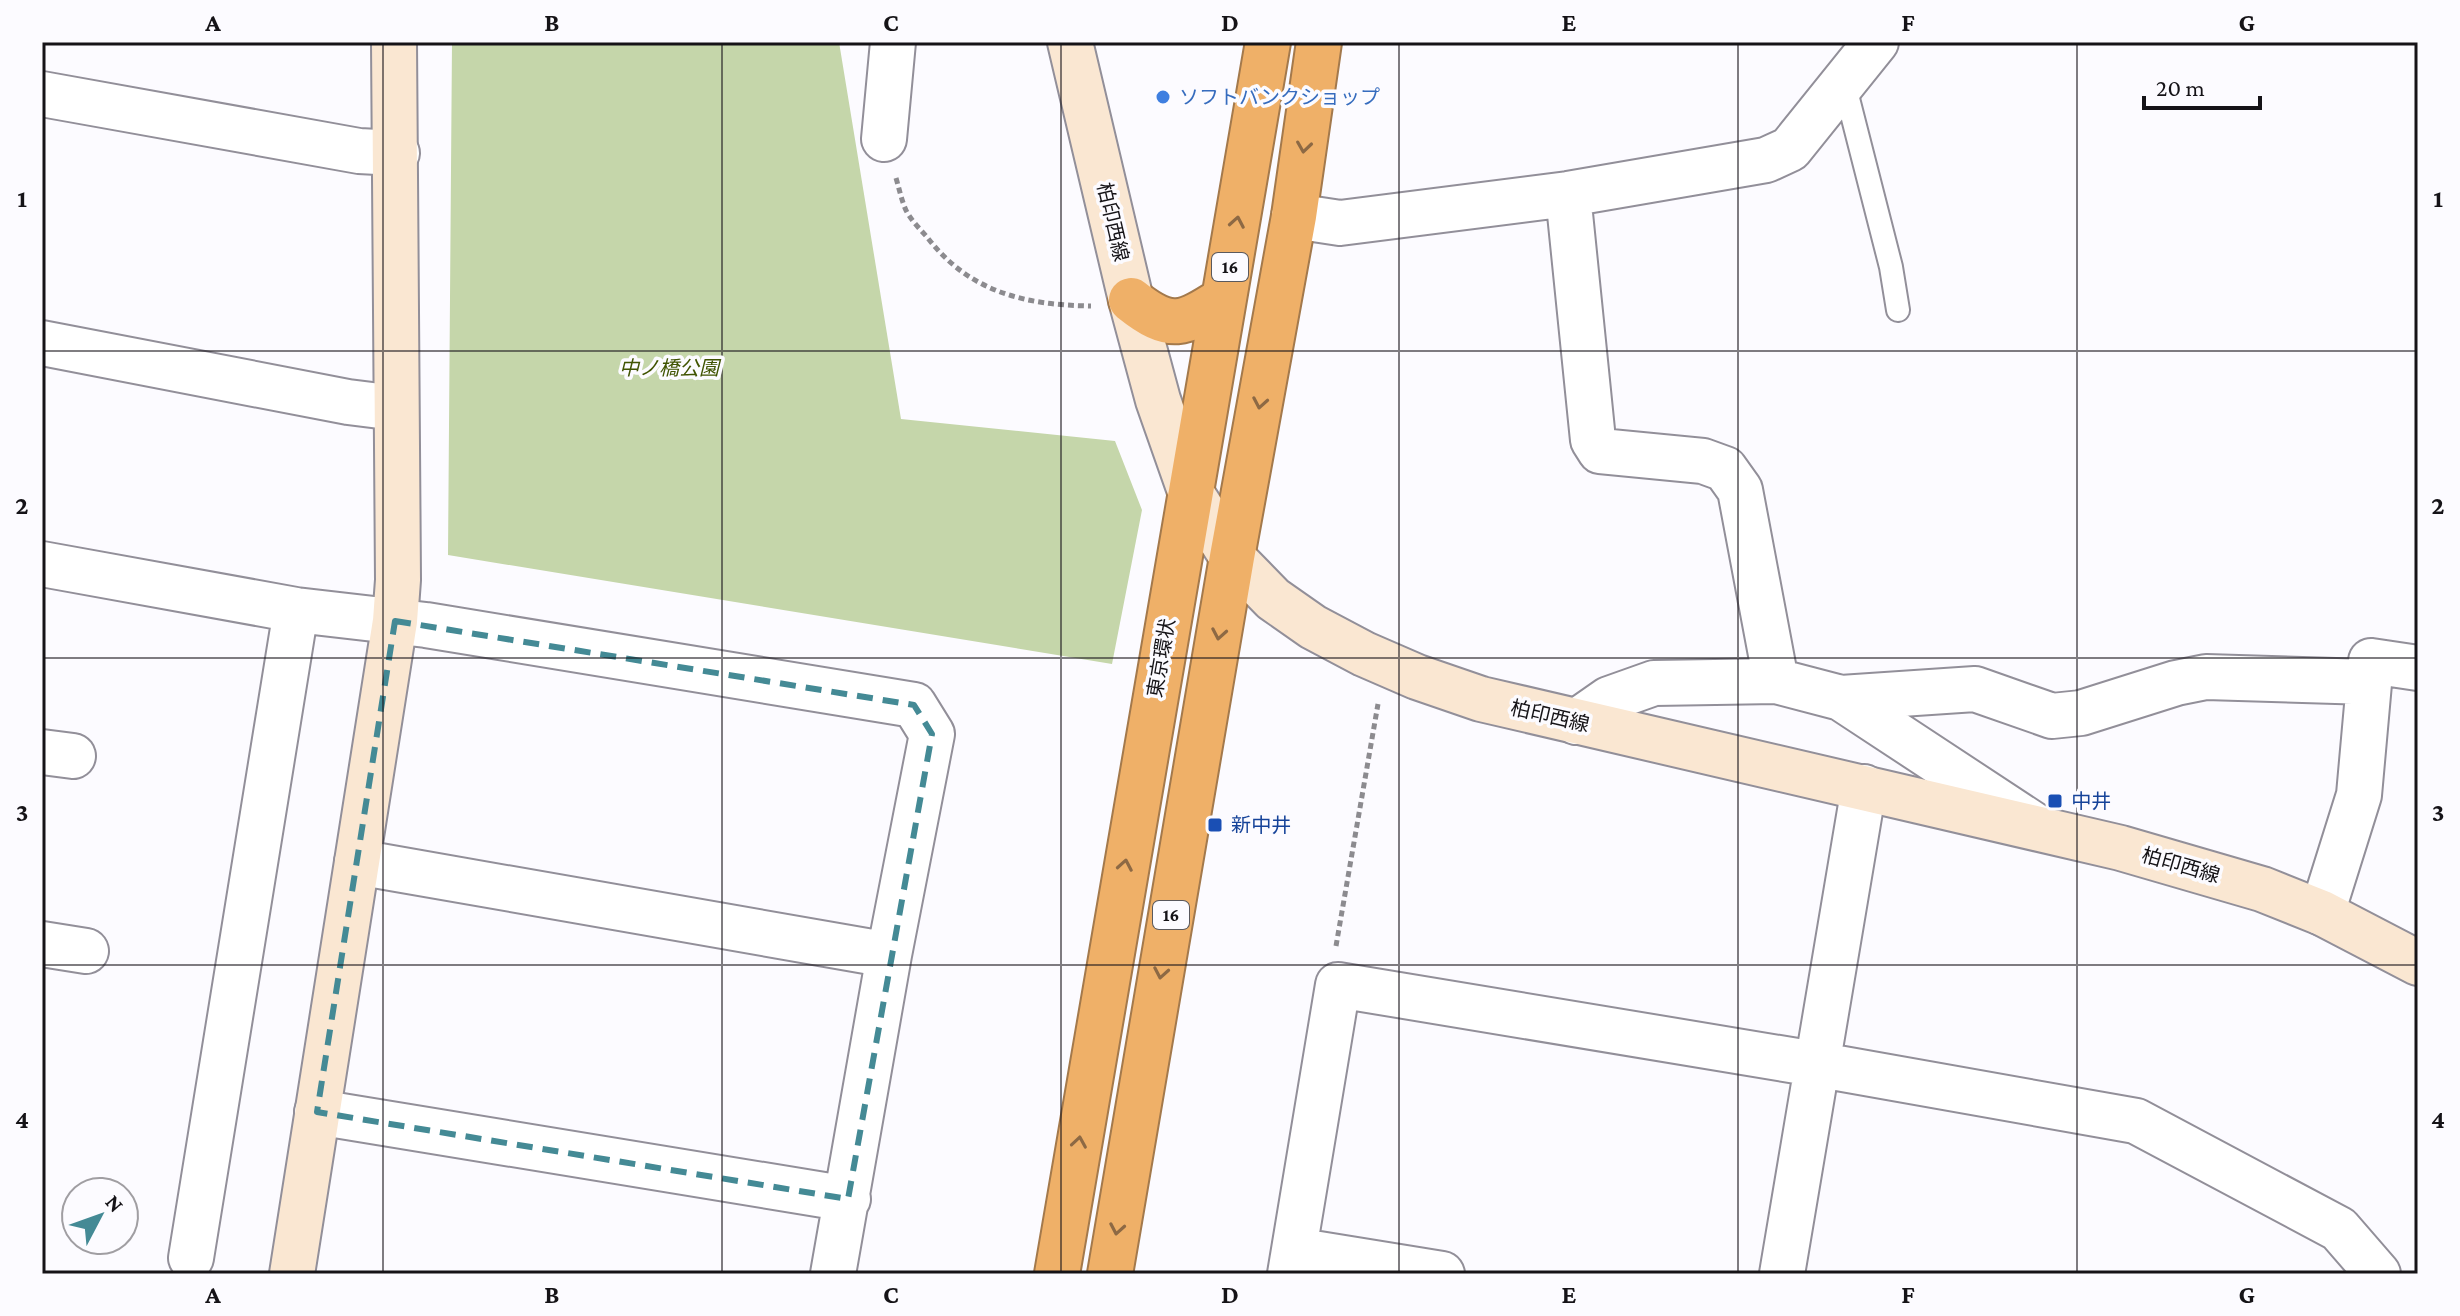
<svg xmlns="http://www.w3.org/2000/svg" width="2460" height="1316" font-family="'Crimson Pro','Noto Sans JP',serif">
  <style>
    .green { fill: #c5d6aa }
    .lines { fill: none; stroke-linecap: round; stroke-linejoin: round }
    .lane-casing { stroke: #928f99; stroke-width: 26 }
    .street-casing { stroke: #928f99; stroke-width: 48 }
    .secondary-casing { stroke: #928f99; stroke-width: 48 }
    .highway-casing { stroke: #a3794c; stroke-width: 48 }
    .path { stroke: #8c8b8f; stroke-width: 5; stroke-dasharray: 6 4; stroke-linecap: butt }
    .lane { stroke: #fff; stroke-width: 22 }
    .street { stroke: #fff; stroke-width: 44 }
    .secondary { stroke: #fae7d2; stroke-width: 44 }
    .highway { stroke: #efb068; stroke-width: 44 }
    .oneway { stroke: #8d6944 }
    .marked { fill: none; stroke: #448a95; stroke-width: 6; stroke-dasharray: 16 10; stroke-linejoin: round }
    .grid { fill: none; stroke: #151317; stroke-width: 2; stroke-opacity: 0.55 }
    .shop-dot { fill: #3f7fe0; stroke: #fcfbff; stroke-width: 3 }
    .transit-dot { fill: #1a4fb4; stroke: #fcfbff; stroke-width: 3 }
    .labels { text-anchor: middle; stroke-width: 7; stroke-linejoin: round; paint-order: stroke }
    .shield { fill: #fcfbff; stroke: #5a595d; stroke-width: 2 }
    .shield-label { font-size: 18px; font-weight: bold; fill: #151317 }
    .shop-label { font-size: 20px; fill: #366cbe; stroke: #fcfbff; text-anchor: start }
    .street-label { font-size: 20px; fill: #151317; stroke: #fcfbff }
    .park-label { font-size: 20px; font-style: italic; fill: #405402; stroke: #fcfbff }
    .transit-label { font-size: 20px; fill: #164399; stroke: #fcfbff; text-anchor: start }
    .neatline { fill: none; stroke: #151317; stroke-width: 3 }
    .grid-label { font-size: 26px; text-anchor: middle; font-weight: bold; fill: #151317 }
  </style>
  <rect width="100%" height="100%" fill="#fcfbff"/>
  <!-- green -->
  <path class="green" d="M452 42H839L901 419 1115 441 1142 510 1112 664 448 555Z"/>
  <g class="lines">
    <!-- lane casing -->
    <g class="lane-casing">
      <path id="lane" d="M1844 83 1891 267 1898 310"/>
    </g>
    <!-- street casing -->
    <g class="street-casing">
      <path id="street" d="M42 94 359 151 397 153
        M884 139 893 42
        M1568 194 1593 440 1600 451 1703 461 1725 469 1740 490 1776 681 1654 683 1609 699 1576 722
        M1294 216 1340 223 1568 194 1766 160 1790 149 1876 42
        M42 343 348 402 396 408
        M42 564 296 610 191 1258
        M296 610 426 625 914 705 932 734 889 955 833 1274
        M1776 681 1841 698 1975 689 2052 716 2081 713 2176 683 2206 677 2369 682
        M1841 698 2037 827
        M42 752 73 756
        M357 862 889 955
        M2322 913 2359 795 2371 661 2418 668
        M42 944 86 951
        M317 1112 848 1199
        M1294 1250 1442 1274
        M1290 1274 1338 985 1815 1064 2136 1121 2339 1229 2378 1274
        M1782 1274 1864 787"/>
    </g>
    <!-- secondary casing -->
    <g class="secondary-casing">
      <path id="secondary" d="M1070 42 1131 300 1158 400 1190 491 1232 557 1273 599 1313 627 1364 654 1417 677 1481 699 2121 848 2262 889 2322 913 2418 963
        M292 1274 395 621 398 580 394 42"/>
    </g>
    <!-- highway casing -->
    <g class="highway-casing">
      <path id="highway" d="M1131 300C1171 332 1183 325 1224 299
        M1057 1274 1268 42
        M1110 1274 1232 557 1294 216 1319 42"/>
    </g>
    <!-- path -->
    <path class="path" d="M896 178C899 188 901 198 905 208 909 218 919 228 927 237 969 292 1024 305 1091 306
      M1336 946 1378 704"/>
    <!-- lane -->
    <use href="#lane" class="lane"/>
    <!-- street -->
    <use href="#street" class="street"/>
    <!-- secondary -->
    <use href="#secondary" class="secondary"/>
    <!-- highway -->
    <use href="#highway" class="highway"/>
  </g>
  <!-- one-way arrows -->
  <defs><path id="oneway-chevron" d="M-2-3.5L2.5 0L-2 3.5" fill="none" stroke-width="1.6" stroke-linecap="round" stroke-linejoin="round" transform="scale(2)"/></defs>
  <g class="oneway">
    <use href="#oneway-chevron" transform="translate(1304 147) rotate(98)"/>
    <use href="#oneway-chevron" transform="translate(1237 222) rotate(-80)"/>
    <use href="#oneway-chevron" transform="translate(1260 403) rotate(100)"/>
    <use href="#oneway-chevron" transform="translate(1219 634) rotate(100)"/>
    <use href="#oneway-chevron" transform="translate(1125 865) rotate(-80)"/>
    <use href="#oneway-chevron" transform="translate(1161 973) rotate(100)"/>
    <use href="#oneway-chevron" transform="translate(1079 1142) rotate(-81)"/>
    <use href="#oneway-chevron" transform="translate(1117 1229) rotate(100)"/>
  </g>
  <!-- marked area -->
  <path class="marked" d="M395 621 914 705 932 734 848 1199 317 1112Z"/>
  <!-- grid -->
  <path class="grid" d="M383 42V1274M722 42V1274M1061 42V1274M1399 42V1274M1738 42V1274M2077 42V1274M42 351H2418M42 658H2418M42 965H2418"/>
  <!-- markers -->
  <circle class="shop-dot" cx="1163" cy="97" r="8"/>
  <g class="transit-dot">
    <rect x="2047" y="793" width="16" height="16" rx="4"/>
    <rect x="1207" y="817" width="16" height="16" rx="4"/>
  </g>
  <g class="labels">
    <!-- shield labels -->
    <g class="shield">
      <rect x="1212" y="253" width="36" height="28" rx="6"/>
      <rect x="1153" y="901" width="36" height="28" rx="6"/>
    </g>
    <g class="shield-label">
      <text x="1230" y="273">16</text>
      <text x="1171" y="921">16</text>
    </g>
    <!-- shop labels -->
    <g class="shop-label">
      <text x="1179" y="104">ソフトバンクショップ</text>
    </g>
    <!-- street labels -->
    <g class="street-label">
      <text transform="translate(1113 222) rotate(77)" y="7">柏印西線</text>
      <text transform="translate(1161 658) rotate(-80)" y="7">東京環状</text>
      <text transform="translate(1550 716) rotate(13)" y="7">柏印西線</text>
      <text transform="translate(2181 865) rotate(16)" y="7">柏印西線</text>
    </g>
    <!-- park labels -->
    <g class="park-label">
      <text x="669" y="375">中ノ橋公園</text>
    </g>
    <!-- transit labels -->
    <g class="transit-label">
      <text x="2071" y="808">中井</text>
      <text x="1231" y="832">新中井</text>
    </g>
  </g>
  <!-- border -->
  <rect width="2460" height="1316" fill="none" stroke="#fcfbff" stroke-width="88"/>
  <!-- north arrow -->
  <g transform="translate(100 1216) rotate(49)"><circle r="38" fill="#fcfbff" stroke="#a09ea2" stroke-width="2"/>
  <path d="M0-6L14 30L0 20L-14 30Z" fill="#448a95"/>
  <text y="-12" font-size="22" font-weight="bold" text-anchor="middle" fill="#151317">N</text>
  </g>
  <!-- scale -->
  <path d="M2144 96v12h116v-12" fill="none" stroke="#151317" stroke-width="4"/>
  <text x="2156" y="96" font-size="24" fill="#151317" stroke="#fcfbff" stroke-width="6" paint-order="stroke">20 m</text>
  <rect x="44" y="44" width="2372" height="1228" class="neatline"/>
  <g class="grid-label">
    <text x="213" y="31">A</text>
    <text x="552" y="31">B</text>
    <text x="891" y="31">C</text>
    <text x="1230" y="31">D</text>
    <text x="1569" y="31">E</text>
    <text x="1908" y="31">F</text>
    <text x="2247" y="31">G</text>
    <text x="22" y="207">1</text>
    <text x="2438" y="207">1</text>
    <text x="22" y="514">2</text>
    <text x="2438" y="514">2</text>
    <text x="22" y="821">3</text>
    <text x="2438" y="821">3</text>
    <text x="22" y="1128">4</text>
    <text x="2438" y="1128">4</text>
    <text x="213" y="1303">A</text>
    <text x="552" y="1303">B</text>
    <text x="891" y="1303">C</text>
    <text x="1230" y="1303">D</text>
    <text x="1569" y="1303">E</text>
    <text x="1908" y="1303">F</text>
    <text x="2247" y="1303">G</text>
  </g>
</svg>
